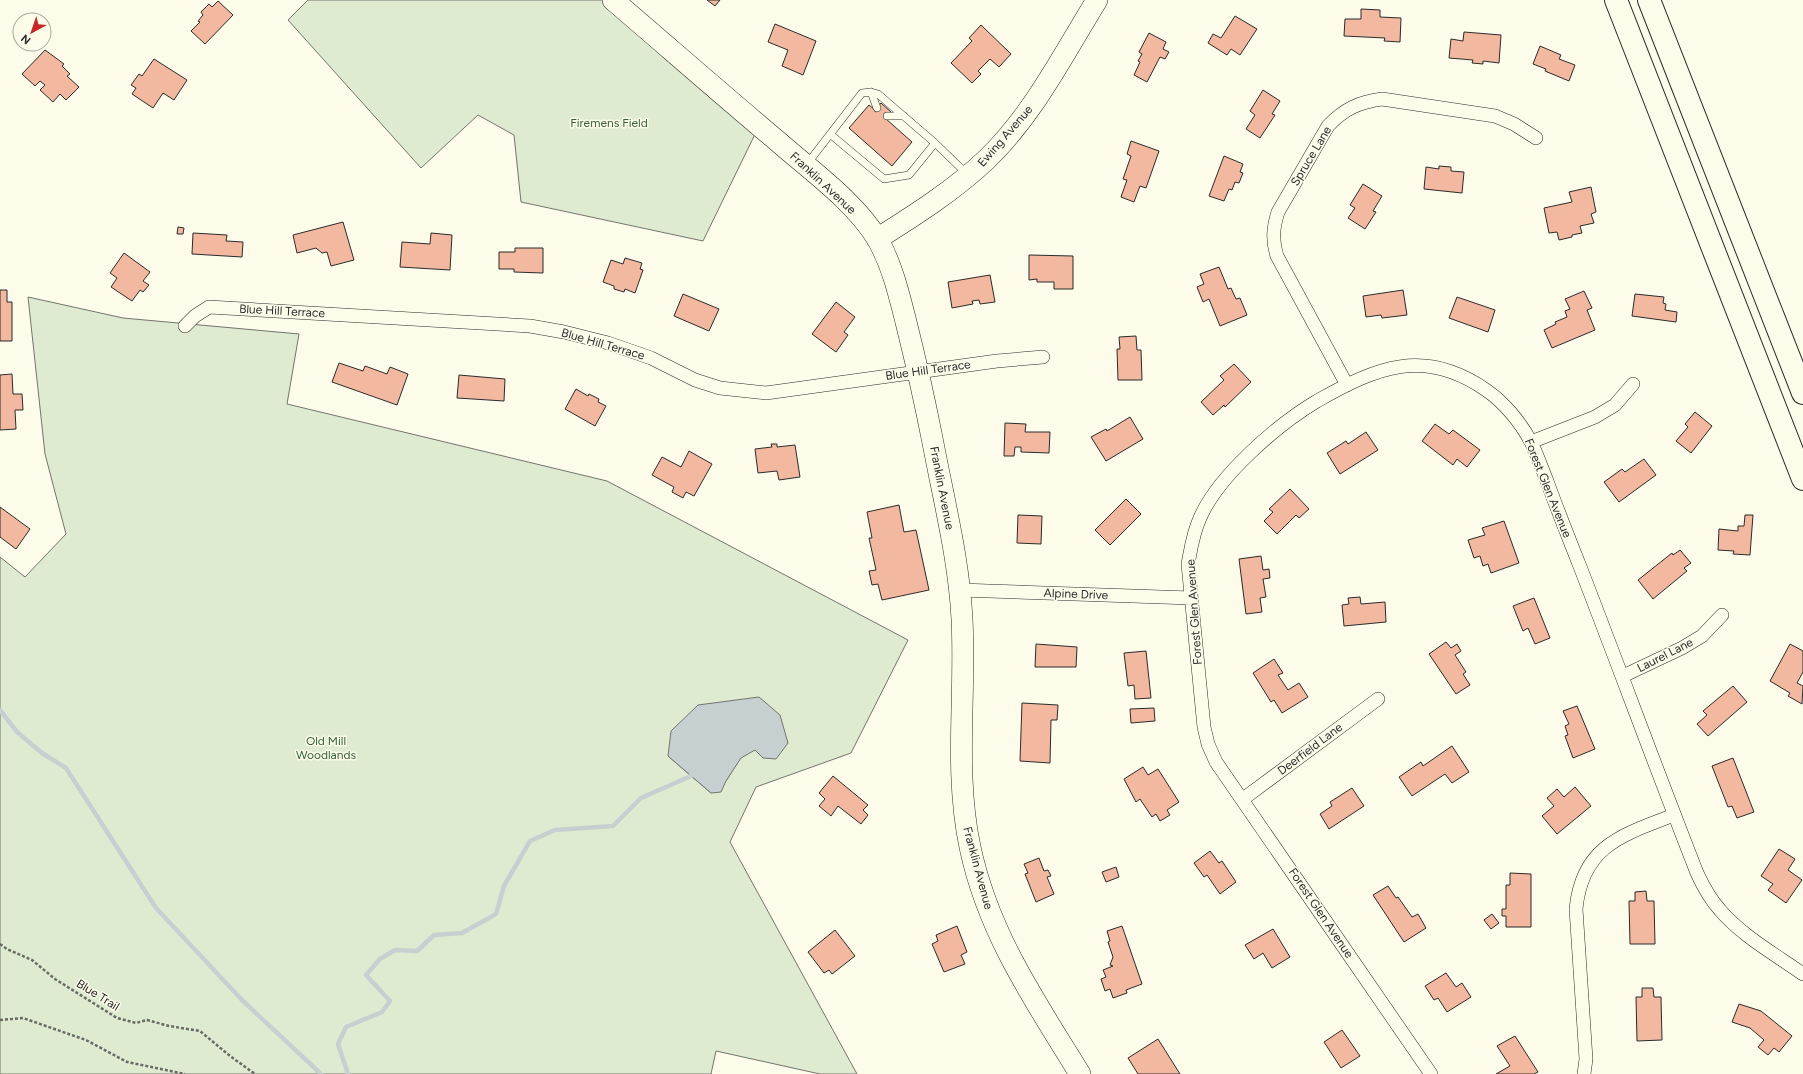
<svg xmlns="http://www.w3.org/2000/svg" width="1803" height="1074" font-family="Figtree,sans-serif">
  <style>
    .green { fill: #deebd1; stroke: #74746e; fill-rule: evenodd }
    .water { fill: #c7d0d0; stroke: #74746e }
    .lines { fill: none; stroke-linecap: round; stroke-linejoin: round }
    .stream { stroke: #c7d0d0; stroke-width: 4.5 }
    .building { fill: #f2b8a0; stroke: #2b2b2b }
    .service-casing { stroke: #2b2b2b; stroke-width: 8 }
    .minor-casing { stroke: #2b2b2b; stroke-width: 14 }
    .primary-casing { stroke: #2b2b2b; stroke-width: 22 }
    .trunk-casing { stroke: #2b2b2b; stroke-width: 24 }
    .path { stroke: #6a6964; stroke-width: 2.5; stroke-dasharray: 3 2; stroke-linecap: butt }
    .service { stroke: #fdfbea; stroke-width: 7 }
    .minor { stroke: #fdfbea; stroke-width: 13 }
    .primary { stroke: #fdfbea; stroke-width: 21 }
    .trunk { stroke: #fdfbea; stroke-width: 22 }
    .labels { text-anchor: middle; stroke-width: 3; stroke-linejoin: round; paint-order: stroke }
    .park-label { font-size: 12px; fill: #34623c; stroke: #fdfbea }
    .street-label { font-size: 12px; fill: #2b2b2b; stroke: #fdfbea }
  </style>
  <rect width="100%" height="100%" fill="#fdfbea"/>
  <!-- green -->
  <path class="green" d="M308 0H613L759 126 703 241 521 202 514 135 478 115 421 168 288 20Z
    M28 297 123 318 299 334 287 404 607 481 908 640 851 753 756 787 730 842 857 1074H820L716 1051 711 1074H0V557L25 577 66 534 45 454ZM788 743 755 749 741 757 726 781 711 793 668 756Z"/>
  <!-- water -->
  <path class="water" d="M759 697 780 715 788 743 776 759 763 758 755 750 741 758 726 781 721 792 711 793 668 756 671 731 698 705Z"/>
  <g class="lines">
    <!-- stream -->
    <path class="stream" d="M0 710 17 732 42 753 66 768 156 908 242 1000 321 1074
      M348 1074 338 1044 346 1027 382 1012 390 1001 366 975 380 959 395 950 417 951 434 935 462 933 496 914 504 886 530 841 555 830 613 826 641 798 691 776"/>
  </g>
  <!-- building -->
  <path class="building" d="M707 0H720L715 6Z
    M218 1 233 15 205 44 191 31 200 22 198 21 203 15 201 12 209 4 212 7Z
    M1361 9 1380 10V17L1401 18 1400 42 1384 41 1385 38 1344 36 1345 19H1361Z
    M1235 16 1257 29 1240 55 1231 49 1227 55 1208 43 1213 34 1221 38Z
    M775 24 816 41 803 75 782 66 788 50 768 42Z
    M981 25 1011 54 999 67 990 59 978 71 981 74 972 83 951 63 972 41 969 38Z
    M1464 32 1501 35 1499 63 1483 61V64L1472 63 1473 60 1449 58 1451 39 1463 41Z
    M1149 33 1166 42 1163 49 1169 52 1165 59 1160 57 1147 82 1134 75 1140 62 1138 61 1142 54 1139 52Z
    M1540 46 1561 55 1559 59 1575 65 1569 81 1545 71 1546 69 1533 64Z
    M45 50 64 64 62 66 70 74 67 76 79 87 66 100 60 94 53 102 40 90 45 85 40 81 35 86 22 74Z
    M154 59 187 80 174 100 163 93 153 108 132 94 136 88 131 85 139 74 142 76Z
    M1263 90 1280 101 1272 114 1275 115 1260 138 1246 129 1255 115 1250 111Z
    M881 103 891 112 885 118 912 142 892 166 849 128 869 105 875 110Z
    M1131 141 1159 151 1146 188 1140 186 1134 202 1121 197 1127 180 1123 179 1131 156 1127 154Z
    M1224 156 1243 164 1240 172 1243 173 1239 183 1235 182 1232 190 1229 189 1224 201 1209 196Z
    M1439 166 1451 167V171L1464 172 1462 193 1424 189 1426 167 1439 169Z
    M1363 184 1382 196 1373 211 1376 212 1365 229 1348 218 1355 208 1350 205Z
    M1591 187 1596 212 1591 214 1594 223 1580 226 1582 233 1572 235V237L1559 240 1557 232 1549 233 1544 208 1572 202 1569 192Z
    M343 222 354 260 331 266 327 252 322 253 316 248 297 253 293 235Z
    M178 227 184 228 183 234H177Z
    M193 233 227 235 226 241 243 242 242 257 192 254Z
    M431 233 452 235 450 270 400 267 402 242 430 244Z
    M515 248H543V273L514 272V269H499V252H515Z
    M124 253 150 272 143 281 149 285 143 292 140 290 132 301 111 287 117 278 110 273Z
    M1029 255 1073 256V289H1054V282H1037V279L1029 280Z
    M625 258 642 263 640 269 643 270 635 293 625 289 624 292 614 289V286L603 282 611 260 623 264Z
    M1219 267 1228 289 1231 288 1236 299 1240 298 1247 315 1220 326 1209 299 1203 302 1197 287 1204 284 1200 274Z
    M990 275 995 302 980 304 979 300 972 301 973 304 952 308 948 282Z
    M0 290H7V302H12V341H0Z
    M1403 290 1407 315 1382 318 1381 315 1366 317 1363 296Z
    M1584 291 1592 308 1587 310 1595 330 1552 348 1544 330 1556 324 1555 322 1567 317 1565 311 1570 309 1565 299Z
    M683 294 719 309 709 331 674 316Z
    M1635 294 1664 297 1663 303 1666 304 1665 310 1677 312 1676 322 1632 316Z
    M1457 297 1495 310 1488 332 1449 318Z
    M836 302 855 317 844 332 848 335 836 352 812 334Z
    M1136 336 1137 350H1141L1142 380H1118L1117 349H1120L1119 337Z
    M339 363 363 371 365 366 387 374 390 367 408 374 397 405 332 382Z
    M1234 364 1251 382 1225 407 1224 405 1213 415 1201 402 1224 380 1220 376Z
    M12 374 13 394H22L23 410H15L16 429 0 430V375Z
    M459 375 505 379 504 401 457 398Z
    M576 389 588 396 589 394 599 399 598 402 606 406 595 426 565 409Z
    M1695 412 1712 426 1691 453 1676 441 1688 427 1685 424Z
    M1130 417 1143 439 1106 461 1091 437 1106 429 1107 431Z
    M1005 423 1026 424 1025 432H1050L1049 453 1021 452V447H1015L1014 456H1004Z
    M1435 424 1449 434 1453 430 1480 450 1467 467 1457 459 1453 465 1422 441Z
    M1366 432 1378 450 1340 474 1327 453 1346 441 1348 444Z
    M771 444H777V447L795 445 800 477 779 480 777 471 758 473 755 449 772 447Z
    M689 451 712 464 694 496 686 492 683 498 672 492 674 487 652 475 662 457 681 467Z
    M1644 459 1656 475 1619 502 1604 482 1622 469 1625 472Z
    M1290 489 1309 509 1299 518 1296 515 1277 534 1264 521 1273 512 1269 509Z
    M1126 499 1141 514 1110 545 1095 530Z
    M899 505 904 532 916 530 929 590 882 600 878 584 872 585 869 571 876 570 869 538H872L867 512Z
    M0 507 30 529 16 549 0 537Z
    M1018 515 1042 516 1041 544 1017 543Z
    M1745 515H1753L1750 555 1733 554 1734 551 1718 550 1719 529 1738 531V526H1744Z
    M1504 521 1519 563 1491 573 1488 564 1483 566 1480 556 1474 558 1468 540 1485 535 1482 528Z
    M1680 550 1691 563 1684 568 1687 571 1653 599 1638 580 1672 553 1673 555Z
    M1261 556 1263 570 1269 569 1270 578 1263 579 1266 597 1260 598 1262 612 1246 614 1239 559Z
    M1360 597 1361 604 1385 602 1386 622 1344 626 1342 605 1349 604 1348 598Z
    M1534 598 1550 638 1535 644 1528 628 1523 631 1513 606Z
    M1446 642 1451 648 1457 644 1461 651 1455 655 1466 672 1463 674 1470 685 1456 694 1429 654Z
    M1036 644 1077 647 1076 667H1035Z
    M1790 644 1803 651V672L1797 683 1803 686 1802 704 1788 696 1790 693 1770 681Z
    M1146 651 1151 698 1135 699 1134 685 1128 686 1124 653Z
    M1274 659 1283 673 1278 675 1288 690 1299 683 1308 697 1282 713 1274 700 1271 702 1253 673Z
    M1733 686 1747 702 1708 736 1697 724 1707 715 1703 711Z
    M1022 703 1058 705 1057 720H1051L1050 763 1020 761Z
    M1577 706 1595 749 1573 758 1565 736 1568 735 1565 726 1569 724 1563 711Z
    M1154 708 1155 721 1131 723 1130 709Z
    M1452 746 1469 772 1452 783 1445 774 1412 796 1399 777 1421 762 1423 766Z
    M1733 758 1754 812 1737 818 1732 806 1728 807 1712 766Z
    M1143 767 1148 775 1158 769 1179 802 1167 810 1170 815 1160 821 1156 814 1152 817 1140 799 1136 802 1124 779Z
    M833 776 868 805 863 810 868 815 861 824 838 806 831 816 819 806 825 799 819 793Z
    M1575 787 1591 806 1557 834 1542 816 1554 806 1547 798 1557 789 1564 797Z
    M1352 788 1364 806 1329 829 1320 814 1332 806 1330 802Z
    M1779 849 1795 859 1788 870 1802 880 1786 903 1768 890 1773 884 1761 876Z
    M1210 851 1219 863 1222 861 1236 882 1220 894 1207 875 1204 877 1194 863Z
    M1039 858 1044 871 1048 870 1051 876 1047 877 1054 894 1036 902 1025 874 1028 873 1024 864Z
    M1116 867 1119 877 1106 882 1102 872Z
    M1510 873 1531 874V927H1506V916H1502V909H1506V885H1510Z
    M1388 886 1396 898 1398 897 1412 917 1418 914 1426 928 1404 942 1373 895Z
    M1646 891 1647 901H1654L1655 944H1630L1629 901H1635V892Z
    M1492 914 1499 923 1491 929 1484 920Z
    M957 926 967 952 961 955 965 964 944 972 932 944 938 941 936 935Z
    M1122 926 1142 984 1126 990 1127 993 1113 998 1110 989 1105 991 1101 979 1106 977 1103 970 1113 966 1110 965 1113 957 1108 942 1110 941 1107 931Z
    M1273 929 1290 957 1272 968 1263 953 1254 959 1245 945Z
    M835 930 855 956 832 974 829 970 824 973 808 952Z
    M1446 973 1456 987 1462 983 1471 997 1447 1012 1438 998 1434 1000 1425 986Z
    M1642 988H1653L1654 997H1661L1662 1040 1637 1041 1636 997H1642Z
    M1739 1004 1761 1011 1792 1036 1779 1052 1774 1048 1768 1055 1758 1047 1764 1040 1750 1028 1732 1022Z
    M1342 1030 1360 1056 1341 1068 1324 1042Z
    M1515 1036 1538 1072 1534 1074H1496L1510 1066 1497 1046Z
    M1158 1039 1180 1074H1138L1128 1058Z"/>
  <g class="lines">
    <!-- service casing -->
    <g class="service-casing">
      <path id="service" d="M871 92 877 108
        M887 116H904
        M830 134 884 179 909 175 935 143
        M807 164 862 93 871 92 878 94 935 143 967 174"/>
    </g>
    <!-- minor casing -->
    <g class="minor-casing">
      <path id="minor" d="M185 326 195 316 209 307 530 326 564 332 608 343 651 358 695 380 720 388 766 393 997 361 1043 357
        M1347 385 1277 256C1272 240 1273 228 1278 212L1328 126C1344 109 1359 102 1382 99L1495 116 1514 124 1536 138
        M1531 442 1595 417 1615 405 1633 384
        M960 590 1191 598
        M1623 676 1682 648 1702 636 1722 615
        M1243 799 1378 699
        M1431 1074 1216 762 1208 744 1204 727 1188 564C1191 548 1193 533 1200 518 1218 476 1277 425 1317 401 1377 367 1424 347 1486 390 1504 402 1521 423 1531 442 1537 454 1542 469 1547 481 1557 509 1568 536 1579 564 1619 667 1657 771 1697 873 1703 886 1710 899 1720 910 1741 935 1776 955 1803 974
        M1584 1074 1586 1059 1576 909C1582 846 1622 835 1674 815"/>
    </g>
    <!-- primary casing -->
    <g class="primary-casing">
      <path id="primary" d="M613 0C669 48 725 97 782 145 814 173 856 203 878 240 892 265 899 294 906 322 916 362 925 402 933 443 944 501 959 560 962 619 966 696 954 772 970 847 988 933 1035 1001 1080 1074
        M877 239C915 215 953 191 986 160 1033 115 1063 55 1097 0"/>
    </g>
    <!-- trunk casing -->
    <g class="trunk-casing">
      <path id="trunk" d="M1616 0 1803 479
        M1649 0 1803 393"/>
    </g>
    <!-- path -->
    <path class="path" d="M0 944 7 949 32 960 55 979 117 1018 136 1023 147 1020 169 1026 200 1031 230 1056 255 1074
      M0 1020 23 1018 86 1040 127 1062 185 1074"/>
    <!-- service -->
    <use href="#service" class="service"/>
    <!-- minor -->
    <use href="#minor" class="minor"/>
    <!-- primary -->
    <use href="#primary" class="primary"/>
    <!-- trunk -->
    <use href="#trunk" class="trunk"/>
  </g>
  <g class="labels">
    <!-- park labels -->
    <g class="park-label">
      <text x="609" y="127">Firemens Field</text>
      <text x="326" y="745">Old Mill<tspan x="326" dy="14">Woodlands</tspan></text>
    </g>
    <!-- street labels -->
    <g class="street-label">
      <text transform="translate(1005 136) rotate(-49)" y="4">Ewing Avenue</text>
      <text transform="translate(1311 156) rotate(-59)" y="4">Spruce Lane</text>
      <text transform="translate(823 183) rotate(43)" y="4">Franklin Avenue</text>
      <text transform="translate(282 311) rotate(3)" y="4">Blue Hill Terrace</text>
      <text transform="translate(603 344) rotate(16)" y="4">Blue Hill Terrace</text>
      <text transform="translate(928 370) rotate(-8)" y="4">Blue Hill Terrace</text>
      <text transform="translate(942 488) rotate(79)" y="4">Franklin Avenue</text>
      <text transform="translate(1548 488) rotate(68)" y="4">Forest Glen Avenue</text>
      <text transform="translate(1076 594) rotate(2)" y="4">Alpine Drive</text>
      <text transform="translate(1194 612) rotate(-94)" y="4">Forest Glen Avenue</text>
      <text transform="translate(1665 655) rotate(-27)" y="4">Laurel Lane</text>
      <text transform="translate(1310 749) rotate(-37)" y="4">Deerfield Lane</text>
      <text transform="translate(978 868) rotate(75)" y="4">Franklin Avenue</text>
      <text transform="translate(1321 913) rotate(56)" y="4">Forest Glen Avenue</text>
      <text transform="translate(98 995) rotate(32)" y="4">Blue Trail</text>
    </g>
  </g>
  <!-- north arrow -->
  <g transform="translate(32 32) rotate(220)"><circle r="19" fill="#fdfbea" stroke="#a9a89e"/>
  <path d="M0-3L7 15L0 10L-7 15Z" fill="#c62828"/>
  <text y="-6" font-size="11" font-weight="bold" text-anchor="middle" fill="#2b2b2b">N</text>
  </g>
</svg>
